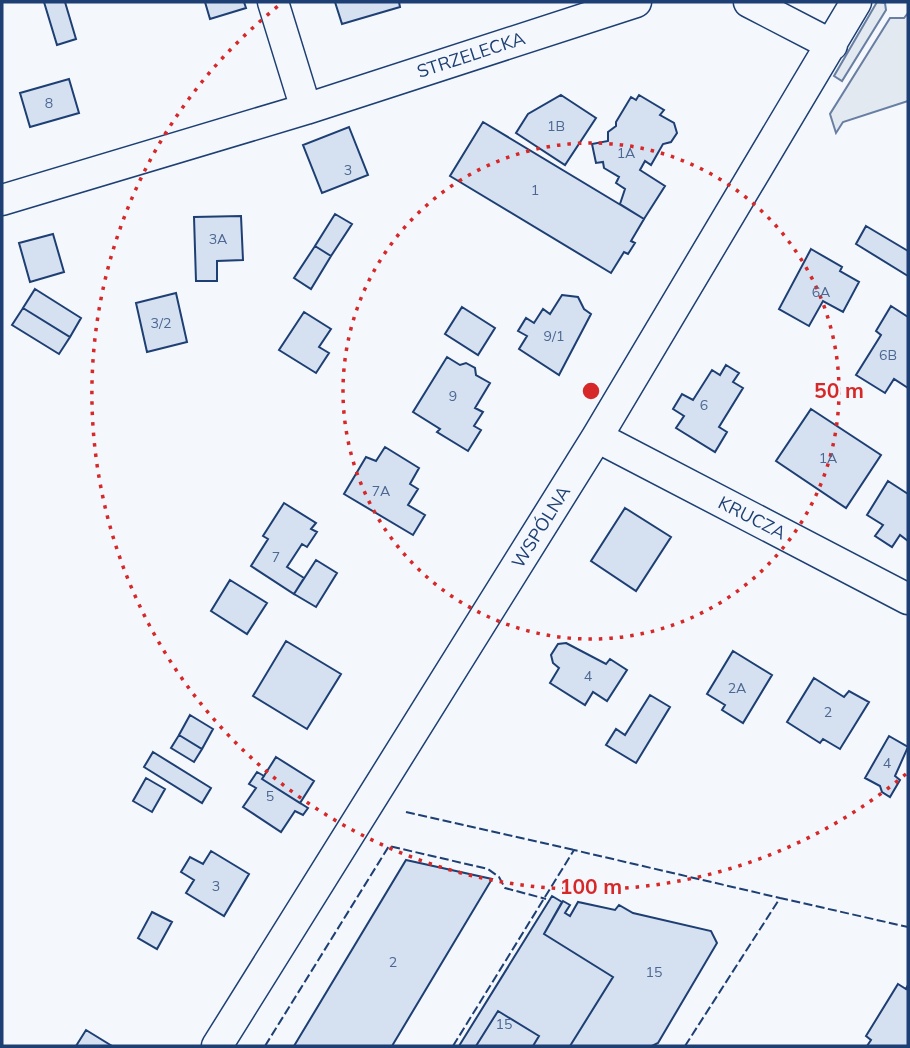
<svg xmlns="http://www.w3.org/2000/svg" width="910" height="1048" font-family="Mulish,sans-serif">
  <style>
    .green { fill: #e3e9f0; stroke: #687fa3; stroke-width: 2 }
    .building { fill: #d5e0f0; stroke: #1d3f73; stroke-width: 2 }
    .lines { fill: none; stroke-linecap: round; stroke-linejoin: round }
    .minor-casing { stroke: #1d3f73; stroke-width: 33 }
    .minor { stroke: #f4f7fb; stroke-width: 30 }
    .fence { stroke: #1d3f73; stroke-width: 2; stroke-dasharray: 9 3.5; stroke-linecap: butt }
    .ring { fill: none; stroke: #d62828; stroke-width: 3.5; stroke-dasharray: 3.5 7 }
    .labels { text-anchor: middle; stroke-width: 5; stroke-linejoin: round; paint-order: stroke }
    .number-label { font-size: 14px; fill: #4b6792 }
    .street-label { font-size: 18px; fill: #1d3f73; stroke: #f4f7fb }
    .centre { fill: #d62828; stroke: #f4f7fb; stroke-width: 3.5 }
    .ring-label { font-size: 21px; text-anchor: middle; font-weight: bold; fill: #d62828; stroke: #f4f7fb; stroke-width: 5; stroke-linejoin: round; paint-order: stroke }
  </style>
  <rect width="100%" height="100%" fill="#f4f7fb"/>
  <!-- green -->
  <path class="green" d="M877 2 885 3 886 10 842 81 834 76Z
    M908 13V101L843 122 836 133 830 114 890 18H904Z"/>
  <!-- building -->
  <path class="building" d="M44 2H65L76 39 57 45Z
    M205 2H244L246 8 210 19Z
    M335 2H399L400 7 342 24Z
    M69 79 79 113 30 127 20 93Z
    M561 95 596 118 565 165 516 133 528 114Z
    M639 95 664 110 660 115 674 123 677 133 671 142 663 144 651 165 645 161 640 170 665 186 644 219 620 204 625 189 616 183 619 177 604 168 603 162 596 163 592 144 608 141V132L616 126V122L631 97 636 100Z
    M483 122 644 219 631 241 635 243 628 254 624 252 611 273 450 176Z
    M349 127 368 175 322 193 303 145Z
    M335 214 352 224 331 256 315 246Z
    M241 216 243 260 217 261V281H196L194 217Z
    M866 226 908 251V276L856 244Z
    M53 234 64 272 30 282 19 243Z
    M315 246 331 256 311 289 294 278Z
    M811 249 842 267 840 271 859 282 843 312 823 301 809 326 779 309Z
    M35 289 81 318 70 337 23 308Z
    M176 293 187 342 147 352 136 303Z
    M562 295 578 297 584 309 591 314 559 375 519 349 527 336 518 331 526 318 534 323 543 309 550 314Z
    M891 306 908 317V388L894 379 885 393 856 375 881 335 876 331Z
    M462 307 495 328 478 355 445 334Z
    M23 308 70 337 59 354 12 325Z
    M304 312 331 329 319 347 329 353 316 373 279 350Z
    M447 357 460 365 466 363 475 368 476 375 490 383 475 408 483 412 474 426 481 430 468 451 437 432 440 429 413 412Z
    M726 365 739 373 733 382 743 388 719 427 727 432 715 452 676 428 684 416 673 409 682 394 693 400 712 370 720 375Z
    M811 409 881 455 846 508 776 461Z
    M385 447 419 468 410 484 418 489 408 505 425 515 413 535 344 494 366 457 376 461Z
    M888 481 908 494V541L900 535 892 547 875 536 883 525 867 515Z
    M284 503 316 523 311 529 317 532 307 547 302 544 287 567 304 578 294 594 251 566 268 539 263 536Z
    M625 508 671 537 636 591 591 561Z
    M316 560 337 573 316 607 294 594Z
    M230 580 267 603 247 634 211 611Z
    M286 641 341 674 307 729 253 696Z
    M566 643 606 664 610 659 627 670 607 701 593 692 585 705 550 683 559 668 553 663 551 655 558 644Z
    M733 651 772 675 743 723 722 710 725 705 707 694Z
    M814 678 844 697 849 691 869 702 840 749 823 739 820 743 787 722Z
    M650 695 670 707 636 763 606 745 616 729 625 735Z
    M190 715 213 729 202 749 179 735Z
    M179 735 202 749 194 762 171 748Z
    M889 736 908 747 895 776 900 780 890 797 882 792 880 786 865 778Z
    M153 752 211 788 202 803 144 767Z
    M276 757 314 781 300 803 262 779Z
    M257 772 264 776 262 779 308 808 303 815 295 811 281 832 243 807 256 788 249 784Z
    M146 778 165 789 152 812 133 801Z
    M211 851 249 874 224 916 186 893 194 880 181 872 190 857 203 864Z
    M406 860 492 879 392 1046H294Z
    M552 896 562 902 544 934 613 977 570 1046H533L539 1036 498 1011 476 1046H459Z
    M563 901 570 905 565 913 570 916 578 902 615 910 619 905 633 913 711 931 717 943 658 1043 652 1046H570L613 977 544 934Z
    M152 912 172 922 157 949 138 938Z
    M898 984 906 989 908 985V1046H867L871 1040 866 1036Z
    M498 1011 539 1036 533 1046H476Z
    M86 1030 112 1046H76Z"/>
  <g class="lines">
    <!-- minor casing -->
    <g class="minor-casing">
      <path id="minor" d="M273 2 306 109
        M749 2 832 45
        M2 200 306 109 636 2
        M597 437 908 599
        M217 1046 597 437 856 2"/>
    </g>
    <!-- minor -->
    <use href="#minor" class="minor"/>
    <!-- fence -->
    <path class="fence" d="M406 812 574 850
      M265 1046 389 846 488 869 499 877 505 888 546 899
      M453 1046 574 850 780 898
      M685 1046 780 898 908 927"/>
  </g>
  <!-- distance rings -->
  <g class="ring">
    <circle cx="591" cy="391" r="248"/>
    <path d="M906 774A496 496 0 1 1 282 3"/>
  </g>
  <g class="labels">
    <!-- number labels -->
    <g class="number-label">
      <text x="49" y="108">8</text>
      <text x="556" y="131">1B</text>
      <text x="626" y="158">1A</text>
      <text x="348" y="175">3</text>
      <text x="535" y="195">1</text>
      <text x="218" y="244">3A</text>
      <text x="821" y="297">6A</text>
      <text x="161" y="328">3/2</text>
      <text x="554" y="341">9/1</text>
      <text x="888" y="360">6B</text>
      <text x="453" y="401">9</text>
      <text x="704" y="410">6</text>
      <text x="828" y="463">1A</text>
      <text x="381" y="496">7A</text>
      <text x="276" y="562">7</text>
      <text x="588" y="681">4</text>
      <text x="737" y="693">2A</text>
      <text x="828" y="717">2</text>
      <text x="887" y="768">4</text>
      <text x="270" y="801">5</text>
      <text x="216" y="891">3</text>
      <text x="393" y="967">2</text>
      <text x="654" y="977">15</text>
      <text x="504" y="1029">15</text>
    </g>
    <!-- street labels -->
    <g class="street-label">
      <text transform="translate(471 55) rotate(-18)" y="6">STRZELECKA</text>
      <text transform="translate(752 518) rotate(27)" y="6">KRUCZA</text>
      <text transform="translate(541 527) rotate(-58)" y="6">WSPÓLNA</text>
    </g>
  </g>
  <circle cx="591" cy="391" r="10" class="centre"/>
  <g class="ring-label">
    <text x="839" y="398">50 m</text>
    <text x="591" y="894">100 m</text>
  </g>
  <!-- border -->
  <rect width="910" height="1048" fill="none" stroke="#1d3f73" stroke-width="7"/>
</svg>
